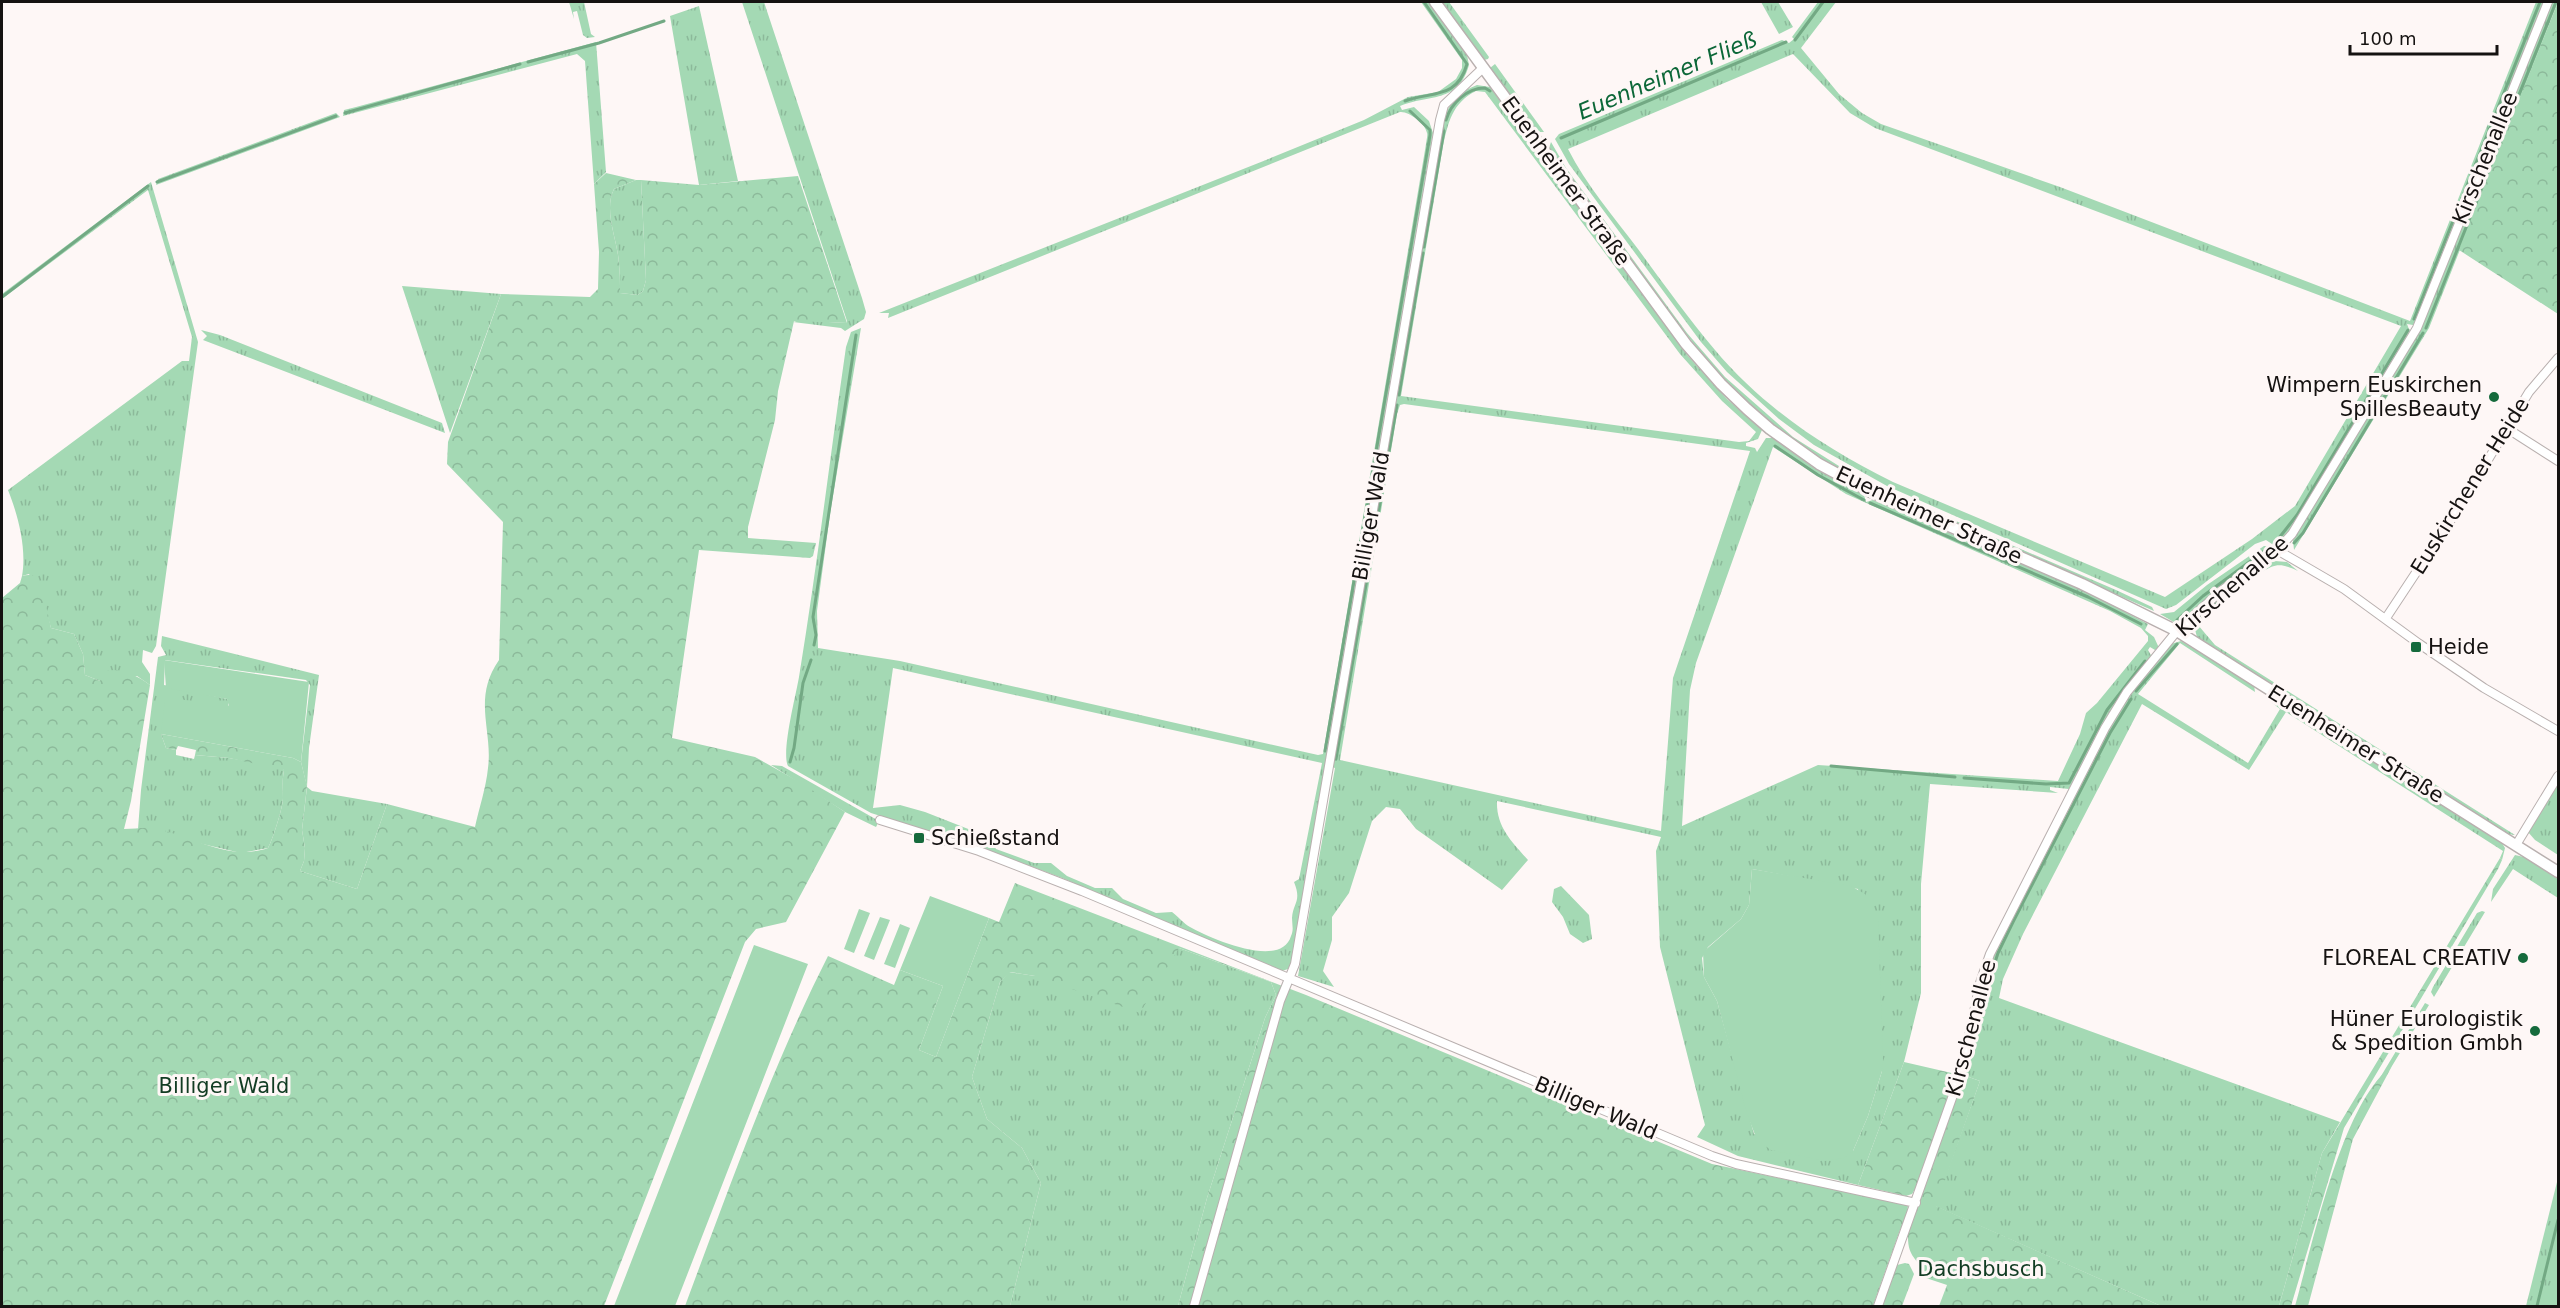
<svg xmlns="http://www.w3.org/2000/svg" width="2560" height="1308" font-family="'DejaVu Sans',sans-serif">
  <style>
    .grass { fill: url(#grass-tufts); fill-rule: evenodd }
    .forest { fill: url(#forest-crowns) }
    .garden { fill: #a4d9b4 }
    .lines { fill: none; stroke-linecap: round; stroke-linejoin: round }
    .stream { stroke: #73a984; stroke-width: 3 }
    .minor-casing { stroke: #b9b0af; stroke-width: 10 }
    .secondary-casing { stroke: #b9b0af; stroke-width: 13 }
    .minor { stroke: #fff; stroke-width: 8 }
    .secondary { stroke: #fff; stroke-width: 10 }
    .poi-dot { fill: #156a3c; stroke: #fef7f6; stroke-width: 2 }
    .labels { text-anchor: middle; stroke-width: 6; stroke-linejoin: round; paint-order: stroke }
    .street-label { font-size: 21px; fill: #151211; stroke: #fef7f6 }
    .poi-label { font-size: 21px; fill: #151211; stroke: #fef7f6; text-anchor: end }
    .park-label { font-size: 21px; fill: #123c23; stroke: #fef7f6 }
    .water-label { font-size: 22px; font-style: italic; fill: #0c6738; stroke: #fef7f6 }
  </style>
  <defs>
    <pattern id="grass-tufts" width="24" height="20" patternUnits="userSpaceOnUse" patternTransform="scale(1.5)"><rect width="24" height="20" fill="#a4d9b4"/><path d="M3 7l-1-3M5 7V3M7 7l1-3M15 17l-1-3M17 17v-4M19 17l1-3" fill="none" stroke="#8cb99a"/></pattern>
    <pattern id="forest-crowns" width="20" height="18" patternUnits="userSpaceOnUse" patternTransform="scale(1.5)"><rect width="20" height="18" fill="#a4d9b4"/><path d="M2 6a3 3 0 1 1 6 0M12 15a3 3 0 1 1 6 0" fill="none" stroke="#8cb99a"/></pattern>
  </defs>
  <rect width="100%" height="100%" fill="#fef7f6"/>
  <!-- grass -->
  <path class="grass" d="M569 2H584L591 34 595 37 587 38 583 35 577 11 573 12 574 19Z
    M742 2H764L862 298 866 312 864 319 845 331 841 328 793 322 800 320 843 323H847V321Z
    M1421 2H1428L1467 55 1469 65C1458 104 1429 94 1400 106L1402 110 1414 107 1429 121 1433 133 1291 963 1288 969 1282 971 1062 878 993 852 871 813 788 766C781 752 796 695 799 677 817 567 830 457 846 347L851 332 861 328 830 514 817 611 818 648 900 661 1318 755 1323 754 1426 144C1426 143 1428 134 1427 133 1426 124 1409 111 1400 112L888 318 889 313H879L1266 160 1364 120 1408 97 1438 92 1456 79 1462 68V60ZM893 668 1322 763 1299 879 1294 882C1302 902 1293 902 1292 918 1292 924 1294 930 1291 936 1281 970 1210 938 1190 927 1183 923 1179 917 1172 912L1156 913 1123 899 1112 888H1095L1067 876 1051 863H1034L996 849 991 840 981 834 925 812 900 805 873 808Z
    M1442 2H1449L1489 57 1488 59 1484 60Z
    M1761 2H1778L1793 27 1779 34Z
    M1818 2H1836L1801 48 1839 94 1862 113 1881 124 2060 187 2410 321 2536 2H2544L2415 322 2413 325 2407 324 2410 332 2293 527 2275 546 2266 540 2255 544 2176 605 2166 609 1887 486 1814 445 1779 419 1727 372 1701 342 1569 164 1555 139 1559 134 1777 42 1782 40 1789 43 1794 39 1792 37ZM1793 54 1850 113 1875 128 2401 326 2295 506 2252 539 2165 597 1893 482C1826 449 1764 408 1715 350 1688 318 1663 283 1638 249 1614 217 1586 185 1568 149Z
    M2552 2H2558L2429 328 2294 550 2293 540 2411 345Z
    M699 6 738 181 699 185 670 16Z
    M596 42 606 172 594 184 585 61 577 54 343 116 344 110 356 107Z
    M1495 64 1544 132H1540L1533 127 1490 68Z
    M1477 85 1490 87 1688 356 1727 399 1762 430 1758 439 1746 443V446L1755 448 1757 452 1766 438H1773L1814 468 1864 495 1866 502 1873 500 2091 594 2148 624 2145 630 2154 637 2159 648 2155 650 2150 647 2148 650 2152 657 2108 715 2069 789 2050 787V790L2058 793 1930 784 1921 884V993L1904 1062 1858 1185 1738 1156 1697 1137 1705 1125 1660 947 1656 851 1661 837 1497 801C1496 827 1512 842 1528 860L1502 890 1416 829 1400 809 1386 807 1372 821 1349 893 1332 917V940L1323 971 1334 987 1298 976 1335 768 1332 767 1445 116C1450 101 1463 90 1477 85ZM1476 91 1485 92 1680 354 1722 401 1756 432 1749 441 1739 442 1401 396 1443 146C1448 123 1452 103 1476 91ZM1404 404 1750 451 1673 678 1661 831 1340 760 1397 414 1400 405ZM1773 447 1846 494 2110 611 2141 628 2148 636V641L2097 703 2086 713 2080 734 2058 781 1818 765 1682 826 1690 690 1696 663ZM1752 869 1858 889 1882 1071 1868 1116 1853 1151 1754 1134 1717 1001 1704 977 1702 958 1708 947 1741 919 1749 905Z
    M336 113 340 117 156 185 158 179Z
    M1551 142 1566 168 1687 333 1725 377 1793 437 1850 473 1877 487 2116 590 2152 607 2154 611 1872 487 1827 463 1782 431 1756 410 1714 369 1663 305 1549 148Z
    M636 180H641L646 280 643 291 638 295 620 293C620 283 620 274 619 264 618 241 603 211 614 189Z
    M151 182 198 342 156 646 152 653 143 650 142 662 150 674V685L137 676 100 681 85 675 83 654 74 634 51 628 45 607 29 574 22 576C27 549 18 515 8 490L182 361H189L192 337 148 190 2 299V294Z
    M402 286 501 294 450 433Z
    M201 330 220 335 442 423 445 433 203 340 207 336Z
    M2264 546H2269L2271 550 2181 623 2177 624 2160 614 2174 612 2207 585Z
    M2275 561 2287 562 2298 571C2289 567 2281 563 2271 567 2254 574 2210 611 2198 625L2215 645 2515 835 2508 834 2197 637 2194 626 2197 616 2266 563Z
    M162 636 319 675 309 748 307 787 312 791 387 804 357 889 300 871 304 861 305 848 302 830 307 787 301 762 310 685 306 680 165 660 164 685 227 699 229 702 228 707 161 734 166 748 176 750V755L194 759 195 755 229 758 280 767 284 770C282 780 283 788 283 798 283 807 273 839 268 848L241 853 138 829 141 790 158 657 166 655 161 646Z
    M2181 641 2254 685 2255 692 2180 643 2138 694 2248 763 2280 709 2271 702 2274 699 2324 730 2323 734 2329 738 2334 736 2502 843 2505 848 2502 860 2500 858 2503 851 2286 712 2249 770 2142 704 2023 934 2003 979 1999 998 2340 1122 2322 1153 2279 1306H2161L1935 1206 1980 1081 1963 1075C1977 1037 1980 995 1993 956L2112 722 2130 695 2171 644Z
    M771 765 782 766 879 821 876 827 845 812Z
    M2558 781V855L2535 840 2528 832Z
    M2515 855 2524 857 2558 879V898L2513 869 2491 902 2493 889Z
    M1561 886 1589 915 1592 939 1583 943 1570 934 1563 917 1552 902 1554 889Z
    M2482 911 2485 912 2434 997 2431 992 2433 987 2477 913Z
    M1179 948 1271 982 1276 995 1265 1018 1207 1198 1178 1306H1010L1041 1183 1022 1148 987 1119 972 1077 1000 982 1009 972 1035 976Z
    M2425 1003 2429 1005 2392 1066 2372 1091Z
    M2558 1178V1306H2526Z"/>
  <!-- forest -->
  <path class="forest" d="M2558 2V314L2459 250Z
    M606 173 636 180 614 189C603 211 618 241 619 264 620 273 620 283 620 293L638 295 643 291 646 280 641 180 699 185 798 176 847 323 794 321 778 391 775 420 748 527V538L816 543 813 556 810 558 699 550 672 738 755 757 803 784 845 812 786 922 756 929 745 942 604 1306H2V598L20 583 22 576C31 574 35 575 41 583L51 628 74 634 83 654 85 675 100 681 106 671C124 668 137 676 150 685L131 801 124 829C133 829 144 827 152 828 191 835 228 862 268 848 273 839 283 807 283 798 283 788 282 780 284 770L229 758 195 755 196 750 178 746 176 750 166 748 161 734 293 758 301 762 307 786 302 830 305 848 304 861 300 871 357 889 387 804 475 827C479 808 486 788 488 768 493 730 472 699 499 660L503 522 447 464 448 442 501 294 590 297 598 289 599 252 594 184Z
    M2500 858 2502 860 2498 869 2344 1128 2291 1306H2279L2322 1153Z
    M1015 883 1306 995 1712 1164 1908 1205 1907 1216 1900 1230 1873 1306H1178L1207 1198 1265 1018 1276 995 1271 982 1179 948 1140 1013 1035 976 1010 972 1000 982 972 1077 987 1119 1022 1148 1041 1183 1010 1306H685C729 1188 771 1069 828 956L894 985 900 970 943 986 919 1050 936 1057 989 918 999 922Z
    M1904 1062 1956 1074 1915 1189 1912 1194 1906 1196 1858 1185Z
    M2392 1066 2353 1139 2308 1306H2295C2312 1247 2342 1102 2392 1066Z
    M1963 1075 1980 1081 1936 1206 2161 1306H1939L1947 1285 1923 1277C1921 1257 1907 1261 1908 1234Z
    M1905 1263 1909 1264 1914 1274 1902 1306H1881L1897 1265Z"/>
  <!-- garden -->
  <path class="garden" d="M164 660 309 682 301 762 293 758 161 734 165 699 167 697 227 707 229 705 227 699 166 688Z
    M1752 869 1851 886 1865 894 1878 920 1883 1060 1882 1071 1868 1116 1853 1151 1844 1158 1825 1161 1771 1150 1757 1140 1747 1114 1717 1001 1704 977 1703 952 1741 919 1749 905Z
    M930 896 989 918 936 1057 919 1050 943 986 900 970Z
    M859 909 870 913 854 953 844 949Z
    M880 917 890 920 874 960 864 956Z
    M900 924 910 928 895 968 884 964Z
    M754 945 808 964 675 1306H614Z"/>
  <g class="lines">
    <!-- stream -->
    <path class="stream" d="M1795 40 1823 2
      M528 62 599 43 664 21
      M1405 101C1431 91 1457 100 1467 64L1424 2
      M345 113 520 64
      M1446 120C1451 103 1467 88 1485 88L1490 91
      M1561 138 1786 42
      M157 182 336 116
      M1424 247 1444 131
      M2 297 148 186
      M2414 319 2540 2
      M2426 328 2556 2
      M1399 395 1423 253
      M1775 446 1818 475 1864 500
      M1870 503 2088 597 2141 624
      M2275 543 2297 515 2408 330
      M2294 543 2303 533 2423 333
      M2177 620 2203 596 2267 549
      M2197 621 2213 606 2267 566
      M814 645 816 635 813 617 856 335
      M2136 691 2177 644
      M1325 751 1430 135V130L1410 111
      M1336 759 1397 405
      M790 762 794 748 803 683 811 660
      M1831 766 1955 777
      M1964 778 2046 784 2069 783 2107 710 2145 661
      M1984 997 1998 953 2013 922 2110 733 2131 699
      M2537 1306 2558 1220"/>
    <!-- minor casing -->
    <g class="minor-casing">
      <path id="minor" d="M2508 429 2558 461
        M2277 550 2344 589 2418 643 2484 688 2558 731
        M2386 618 2460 506 2529 392 2558 358
        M880 820 979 851 1082 891 1712 1156 1736 1164 1916 1203
        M2516 845 2558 776
        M1194 1306 1280 1001 1295 964 1440 120 1444 105 1483 68
        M1878 1306 1952 1098 1967 1046 1980 983 1990 954 2105 728 2127 692 2177 631 2221 591 2277 550 2292 534 2417 328 2548 2"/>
    </g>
    <!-- secondary casing -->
    <g class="secondary-casing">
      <path id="secondary" d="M1435 2 1686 344 1721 384 1747 409 1770 429 1819 464 1871 492 2082 584 2177 631 2558 872"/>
    </g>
    <!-- minor -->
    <use href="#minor" class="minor"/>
    <!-- secondary -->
    <use href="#secondary" class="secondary"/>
  </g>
  <!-- markers -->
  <g class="poi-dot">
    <circle cx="2494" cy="397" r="6"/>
    <rect x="2410" y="641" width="12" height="12" rx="3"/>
    <rect x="913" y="832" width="12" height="12" rx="3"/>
    <circle cx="2523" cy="958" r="6"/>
    <circle cx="2535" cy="1031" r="6"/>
  </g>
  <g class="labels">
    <!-- street labels -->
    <g class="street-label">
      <text transform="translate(2485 158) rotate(-68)" y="7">Kirschenallee</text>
      <text transform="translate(1566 181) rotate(54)" y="7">Euenheimer Straße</text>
      <text transform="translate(2470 486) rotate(-58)" y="7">Euskirchener Heide</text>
      <text transform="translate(1929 515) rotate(25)" y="7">Euenheimer Straße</text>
      <text transform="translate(1371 516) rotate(-80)" y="7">Billiger Wald</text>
      <text transform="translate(2232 586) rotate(-41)" y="7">Kirschenallee</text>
      <text transform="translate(2356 744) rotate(32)" y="7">Euenheimer Straße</text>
      <text transform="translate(1971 1028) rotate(-75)" y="7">Kirschenallee</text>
      <text transform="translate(1596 1108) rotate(23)" y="7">Billiger Wald</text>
    </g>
    <!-- poi labels -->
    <g class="poi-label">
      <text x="2482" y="392">Wimpern Euskirchen<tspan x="2482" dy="24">SpillesBeauty</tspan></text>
      <text x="2428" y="654" text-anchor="start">Heide</text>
      <text x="931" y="845" text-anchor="start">Schießstand</text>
      <text x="2511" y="965">FLOREAL CREATIV</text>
      <text x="2523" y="1026">Hüner Eurologistik<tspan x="2523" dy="24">&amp; Spedition Gmbh</tspan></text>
    </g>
    <!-- park labels -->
    <g class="park-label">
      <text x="224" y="1093">Billiger Wald</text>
      <text x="1981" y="1276">Dachsbusch</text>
    </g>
    <!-- water labels -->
    <g class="water-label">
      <text transform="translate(1667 75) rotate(-23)" y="8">Euenheimer Fließ</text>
    </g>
  </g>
  <!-- border -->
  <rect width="2560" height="1308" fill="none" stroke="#151211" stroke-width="6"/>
  <!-- scale -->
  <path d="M2350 45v9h147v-9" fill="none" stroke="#151211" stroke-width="3"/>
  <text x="2359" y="45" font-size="18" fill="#151211" stroke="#fef7f6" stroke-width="4.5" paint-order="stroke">100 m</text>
</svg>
